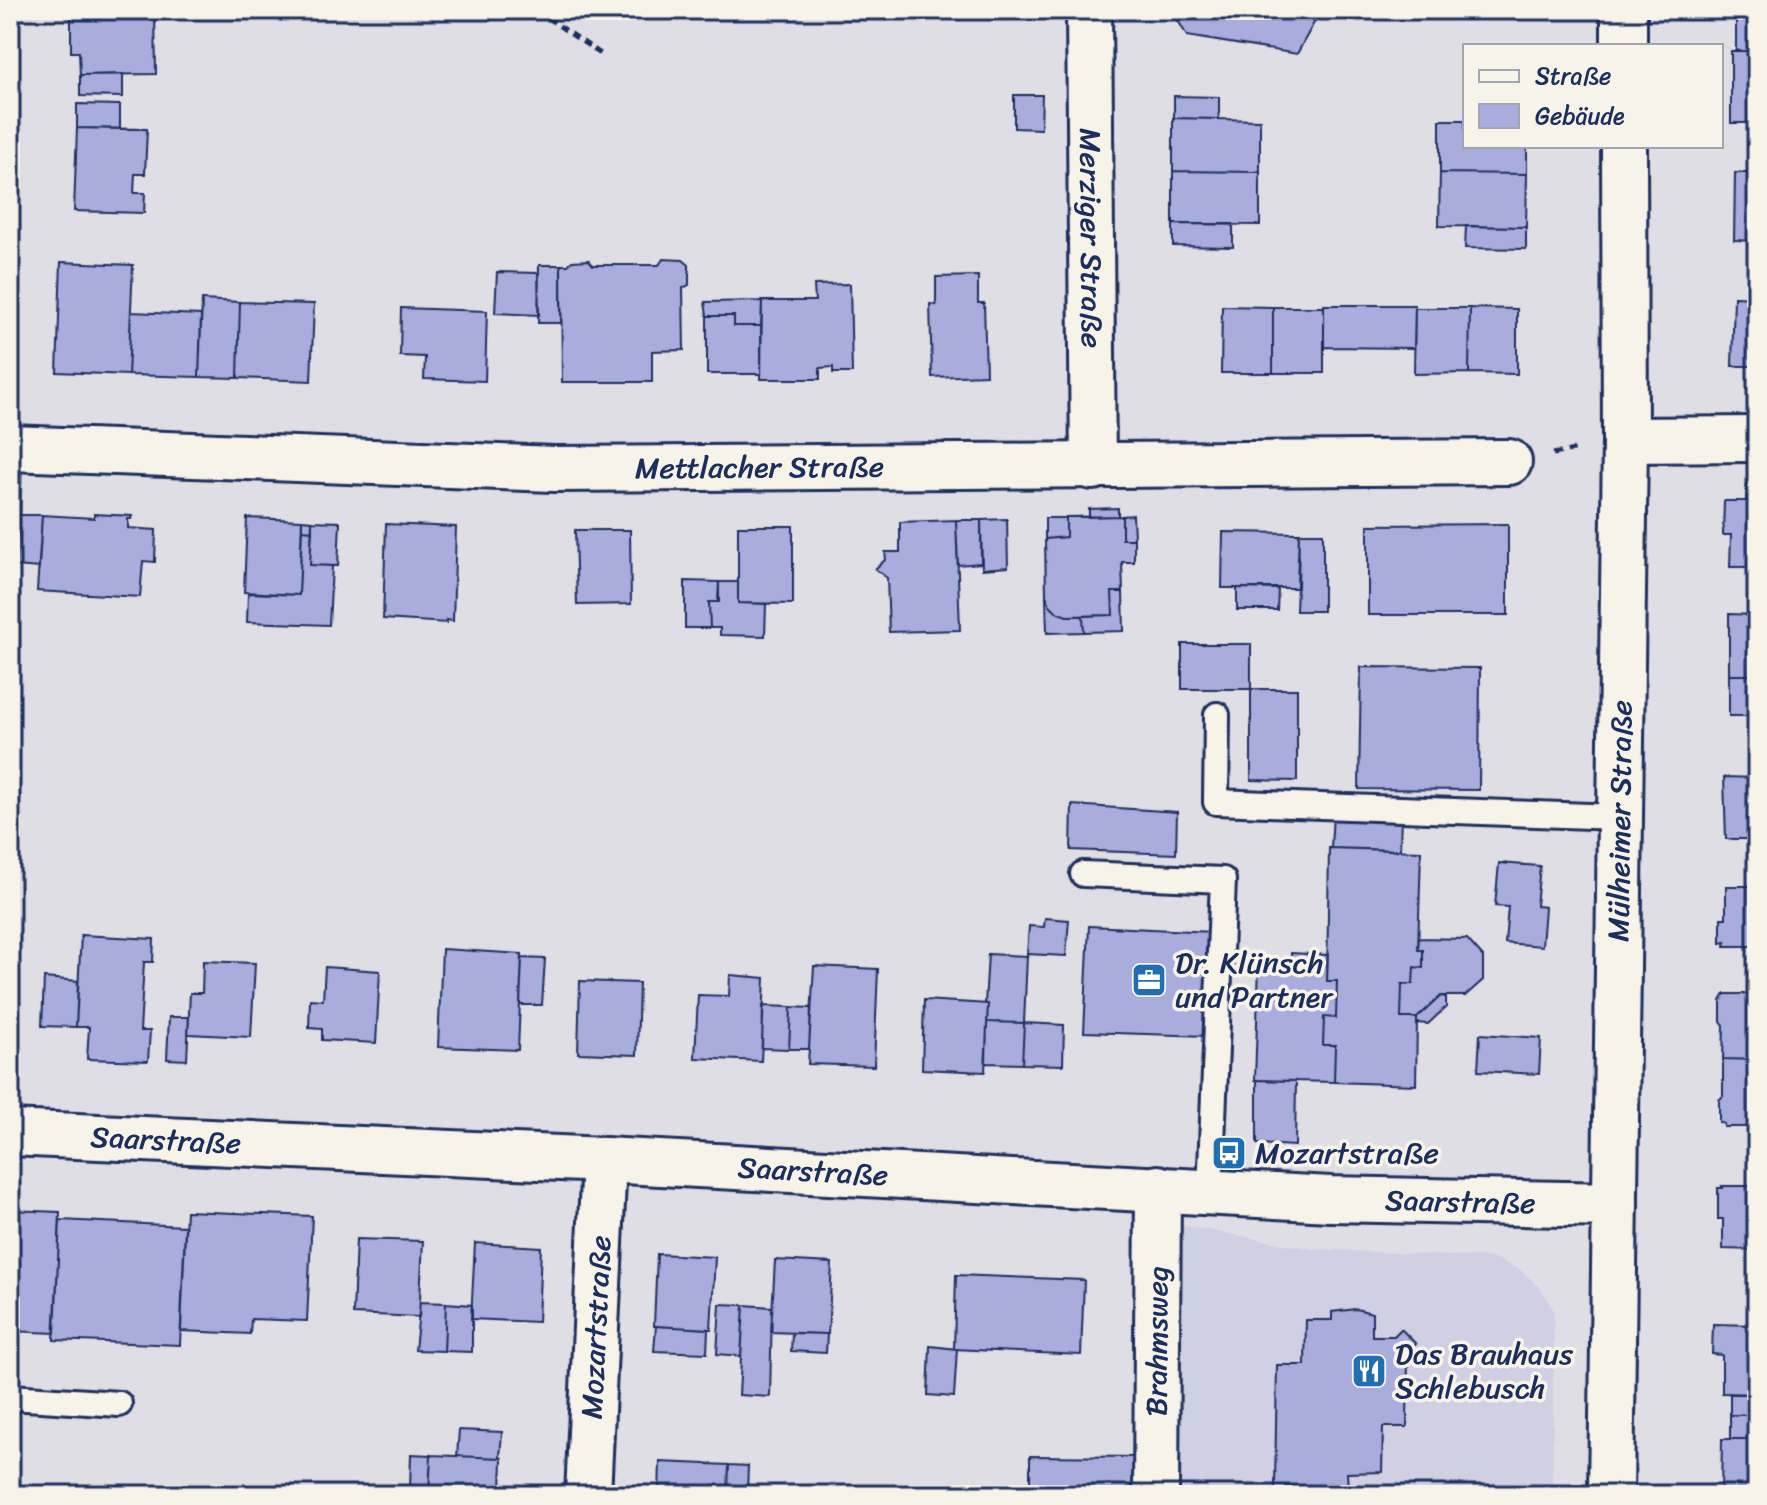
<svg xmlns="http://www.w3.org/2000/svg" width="1767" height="1505" font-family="Sriracha,sans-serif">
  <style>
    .built { fill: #d0cfe3 }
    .green { fill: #aedf9f; stroke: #64877e; stroke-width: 2 }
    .building { fill: #a9adde; stroke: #1b2f5e; stroke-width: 2 }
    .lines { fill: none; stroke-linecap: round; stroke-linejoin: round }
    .lane-casing { stroke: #1b2f5e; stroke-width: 30 }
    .street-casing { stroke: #1b2f5e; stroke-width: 50 }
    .secondary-casing { stroke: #1b2f5e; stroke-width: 50 }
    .path { stroke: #1b2f5e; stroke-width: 5; stroke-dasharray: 8 6; stroke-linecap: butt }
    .lane { stroke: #f7f3e8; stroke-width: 24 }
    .street { stroke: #f7f3e8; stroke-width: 44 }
    .secondary { stroke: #f7f3e8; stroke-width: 44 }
    .labels { text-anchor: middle; stroke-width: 7; stroke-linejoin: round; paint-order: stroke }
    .street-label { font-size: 30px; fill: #1b2f5e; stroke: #f7f3e8 }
    .poi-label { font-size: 30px; fill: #1b2f5e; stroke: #f7f3e8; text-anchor: start }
  </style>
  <rect width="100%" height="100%" fill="#e0dee5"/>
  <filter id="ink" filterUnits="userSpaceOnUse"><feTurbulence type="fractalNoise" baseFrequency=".0125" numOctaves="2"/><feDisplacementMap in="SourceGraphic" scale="16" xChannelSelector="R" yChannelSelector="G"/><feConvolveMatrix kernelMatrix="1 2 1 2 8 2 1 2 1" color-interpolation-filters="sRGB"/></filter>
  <g filter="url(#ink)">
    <!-- built -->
    <path class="built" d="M1175 1224 1312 1249 1493 1258 1519 1269 1540 1287 1554 1311 1552 1495H1173Z"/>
    <!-- green -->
    <path class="green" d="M10 468 22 469 20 521 10 520Z"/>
    <!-- building -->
    <path class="building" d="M99 10H155L156 74 80 75 79 52H71V17L99 16Z
      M1172 10H1321L1297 54 1187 36Z
      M1736 10H1757V51H1736Z
      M1731 51H1757V123H1731Z
      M123 74V97L80 96V75Z
      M1014 95H1042L1041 129 1014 128Z
      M1174 96 1219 97V119L1174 118Z
      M77 104 120 105V129L77 128Z
      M1173 118 1260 120V172L1173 171Z
      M1440 120H1465V146H1527V174L1440 173Z
      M77 128 147 129 145 174H135L134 193H145L144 213 74 211Z
      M1173 171 1260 172V225L1173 224Z
      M1440 173 1527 174 1526 227 1439 226Z
      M1735 173H1757V241L1734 240Z
      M1173 224H1233V247L1173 246Z
      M1466 226 1526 227V249L1465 248Z
      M663 259 683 260 689 265V285L683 288 684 350 652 351V382H562L561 265H568L572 261 589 260 593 265H659Z
      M61 262 133 265 128 375 57 372Z
      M539 265H561V323H538Z
      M497 272 538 273 539 315 495 313Z
      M978 276V303H984L986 375 932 377 930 304 936 305V277Z
      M850 284 852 373H833V367L820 368V379H761L762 301H815L814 285Z
      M1734 297 1757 298V366H1732Z
      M202 300 240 302 238 378 199 377Z
      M762 301 761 326H734V316H707L705 302Z
      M240 302 314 304 311 381 238 378Z
      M1324 305H1415L1414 348 1324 347Z
      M1222 306 1273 307V373H1221Z
      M1273 307H1324V373H1273Z
      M401 308 487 311 485 381 424 379 425 357 400 356Z
      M1415 308H1470L1469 373 1414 374Z
      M1470 308 1517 309V374L1469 373Z
      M131 312 201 315 199 377 128 375Z
      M707 316H734V326H761V374H707Z
      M1747 485H1757V567H1730L1731 535H1723L1724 501H1746Z
      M1118 508V516L1089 517V509Z
      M94 514 132 516 131 519H128V528L156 530 155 562 143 561 140 597 37 591 42 515 94 518Z
      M19 515H42L39 568 16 566Z
      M1133 515 1134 539H1122V516Z
      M1122 516V539H1134V562H1122L1123 592H1112L1113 615 1067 616 1058 613 1050 605 1046 595 1045 539 1066 537V517Z
      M247 518 302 520 299 595 244 592Z
      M1045 518H1066V537L1045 539Z
      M1007 519 1008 567 982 569 981 520Z
      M302 520 312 521V531L302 530Z
      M956 520 960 630 889 632 887 578 875 569 886 559 885 552H900V522Z
      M956 520H981V563L958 565Z
      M312 521 340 522 338 566 310 565Z
      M386 524 456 527 453 621 446 620 447 623 383 619Z
      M1508 524V615H1368V525Z
      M738 526H793V604L738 603Z
      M302 530 312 531 310 565 332 566 329 625 247 622 248 593 299 595Z
      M575 530H630L631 604 577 605Z
      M1223 532 1299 533 1298 588H1222Z
      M1299 533H1323V611H1296Z
      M685 581 719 582 718 602H709L710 628H685Z
      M719 582H738V603L766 604 765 636 720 635V628H710L709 602H719Z
      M10 584H13L10 632Z
      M1237 588 1278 589 1277 610H1237Z
      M1112 592H1123L1124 631 1084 632 1083 616 1113 615Z
      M1046 595 1050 605 1058 613 1067 616H1083L1084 632 1047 633Z
      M1729 614 1757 615V675H1729Z
      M1182 644H1251V689H1182Z
      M1361 667 1480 668 1479 790 1359 789Z
      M1729 675H1757V716H1729Z
      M1251 689H1297V781L1251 780Z
      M1724 777 1757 778V839H1726Z
      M1072 805 1177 812 1176 854 1071 850Z
      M1333 813 1401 814 1400 850 1331 848Z
      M1329 848 1421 851 1418 950H1423V968L1414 967 1413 984H1402L1401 1018H1417L1416 1085 1334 1082 1335 1045H1323L1324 1017 1336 1018 1337 981H1327Z
      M1499 863 1540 866 1536 906 1545 907 1542 946 1505 943 1508 907 1495 906Z
      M1726 886H1757V946H1725L1726 942 1721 943V918H1726Z
      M1045 918 1069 920 1066 956 1027 954 1029 926 1044 927Z
      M1089 926 1212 932 1208 1036 1084 1032Z
      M81 935 154 939 153 962H144L140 1031H150L148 1061 87 1059 89 1027H76Z
      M1419 938 1467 939 1483 957V980L1465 996H1441L1417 1018H1401L1402 984H1413L1414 967 1423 968V950H1418Z
      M442 949 522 954 518 1050 438 1047Z
      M1291 953 1328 955 1327 981H1337L1336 1018 1324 1017 1323 1045H1335L1334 1082 1255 1080 1259 964 1291 965Z
      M988 954 1027 956 1024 1023 987 1022 988 1004H985Z
      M10 955H14L12 1026 10 1025Z
      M522 958 545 959 542 1005H520Z
      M203 961 255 963 251 1037 188 1034 190 993H202Z
      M814 966 878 969 874 1066 808 1064Z
      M325 967 380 971 376 1043 322 1040V1029L309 1028 310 999 323 1000Z
      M730 975 765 978 761 1061 695 1058 698 995 729 996Z
      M44 978 78 981 76 1027 42 1026Z
      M580 981 639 983 637 1055 578 1053Z
      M1725 994H1757V1060L1723 1059 1724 1025 1721 1021V1001Z
      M1441 996 1446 997V1007L1428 1024 1417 1023V1018Z
      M924 1000 988 1004 985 1072 922 1069Z
      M763 1006 791 1007 789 1049 762 1048Z
      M791 1007 811 1008 809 1049H789Z
      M169 1017H189L187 1060 167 1059Z
      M987 1022 1024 1023 1022 1064 986 1063Z
      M1024 1023 1064 1025 1063 1065 1022 1064Z
      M1480 1034 1541 1038 1539 1074 1478 1071Z
      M1723 1059 1757 1060V1127H1724V1124L1719 1122V1100L1723 1096Z
      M1257 1080 1296 1081 1295 1146 1257 1144Z
      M1722 1186H1757V1250L1723 1249V1219H1718V1188H1723Z
      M10 1210 60 1212 55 1333 10 1331Z
      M186 1211 312 1216 307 1321 251 1319 250 1334 181 1331Z
      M60 1220 185 1226 180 1345 54 1340Z
      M356 1239 423 1241 419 1317 353 1314Z
      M475 1243 541 1247 538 1322 471 1319Z
      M657 1254 715 1257 711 1329 654 1326Z
      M775 1260 832 1263 828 1334 771 1332Z
      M956 1275 1084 1280 1081 1355 954 1349Z
      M420 1302 446 1303 444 1351 415 1350Z
      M446 1303 472 1305V1352L444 1351Z
      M720 1304 744 1305 741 1356 717 1354Z
      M744 1305 772 1307 770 1397 739 1395Z
      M1356 1309 1372 1313V1336H1394L1401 1329 1416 1344 1408 1352 1407 1427H1383L1382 1472 1347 1473 1348 1488 1275 1486 1277 1365H1305L1306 1320H1332V1312Z
      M1713 1324 1757 1325V1394L1722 1393V1355L1712 1354Z
      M656 1326 708 1329 707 1353 654 1351Z
      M792 1333 827 1334 826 1353 791 1351Z
      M930 1346 957 1349 954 1397 928 1395Z
      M1730 1394H1757V1415H1730Z
      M1730 1415H1757V1439H1730Z
      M459 1430 502 1432 500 1458 457 1456Z
      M1722 1439H1757V1495H1721Z
      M411 1454 431 1455 429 1490H410Z
      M431 1455 502 1458 501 1495H429Z
      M1030 1456 1140 1457 1139 1495H1030Z
      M660 1462 729 1465 728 1493 747 1495H659Z
      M729 1465 748 1466 747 1494 728 1493Z
      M896 1485 923 1486V1495H895Z
      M410 1490H429V1495H410Z"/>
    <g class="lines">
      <!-- lane casing -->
      <g class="lane-casing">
        <path id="lane" d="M1217 715 1216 802 1618 817
          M1083 874 1223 880 1210 1191
          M10 1397 119 1404"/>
      </g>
      <!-- street casing -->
      <g class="street-casing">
        <g id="street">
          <path id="s1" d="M1089 10 1093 467"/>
          <path d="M1625 440 1757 439"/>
          <path id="s2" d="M10 448 554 469 1509 462"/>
          <path id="s3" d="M10 1133 604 1160 1331 1199 1615 1205"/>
          <path id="s4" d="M588 1495 604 1160"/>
          <path id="s5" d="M1156 1495 1158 1188"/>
        </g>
      </g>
      <!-- secondary casing -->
      <g class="secondary-casing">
        <g id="secondary">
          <path d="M1624 10V46"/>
          <path id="s6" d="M1611 1495 1625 440 1624 146"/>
        </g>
      </g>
      <!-- path -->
      <path class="path" d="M536 10 605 57
        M1553 454 1579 449"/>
      <!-- lane -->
      <use href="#lane" class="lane"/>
      <!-- street -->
      <use href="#street" class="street"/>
      <!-- secondary -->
      <use href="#secondary" class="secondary"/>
    </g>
  </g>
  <!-- icons -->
  <defs>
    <g id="office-square" transform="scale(1.8)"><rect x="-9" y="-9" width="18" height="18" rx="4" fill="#1f6fb2" stroke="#f7f3e8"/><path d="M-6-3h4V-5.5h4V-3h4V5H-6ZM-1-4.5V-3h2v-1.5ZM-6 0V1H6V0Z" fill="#fff"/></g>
    <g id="bus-square" transform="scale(1.8)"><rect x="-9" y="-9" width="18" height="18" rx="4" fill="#1f6fb2" stroke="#f7f3e8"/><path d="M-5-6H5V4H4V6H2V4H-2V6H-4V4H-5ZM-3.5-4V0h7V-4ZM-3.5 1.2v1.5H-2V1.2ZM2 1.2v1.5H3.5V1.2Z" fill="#fff"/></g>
    <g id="restaurant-square" transform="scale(1.8)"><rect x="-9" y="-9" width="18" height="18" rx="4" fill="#1f6fb2" stroke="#f7f3e8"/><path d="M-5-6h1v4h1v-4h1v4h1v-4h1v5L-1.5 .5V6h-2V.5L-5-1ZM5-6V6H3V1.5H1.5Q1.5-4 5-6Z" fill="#fff"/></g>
  </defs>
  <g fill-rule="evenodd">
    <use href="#office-square" x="1149" y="980"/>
    <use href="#bus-square" x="1229" y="1153"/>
    <use href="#restaurant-square" x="1369" y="1371"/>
  </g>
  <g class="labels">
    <!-- street labels -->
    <g class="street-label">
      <text dy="10" stroke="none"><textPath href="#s1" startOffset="228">Merziger Straße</textPath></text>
      <text dy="10" stroke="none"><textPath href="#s2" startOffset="750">Mettlacher Straße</textPath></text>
      <text dy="10" stroke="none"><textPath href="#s6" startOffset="674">Mülheimer Straße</textPath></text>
      <text dy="10" stroke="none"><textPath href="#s3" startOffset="156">Saarstraße</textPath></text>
      <text dy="10" stroke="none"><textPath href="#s3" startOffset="804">Saarstraße</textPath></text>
      <text dy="10" stroke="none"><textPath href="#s3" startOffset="1452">Saarstraße</textPath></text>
      <text dy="10" stroke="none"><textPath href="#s4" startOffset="168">Mozartstraße</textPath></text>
      <text dy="10" stroke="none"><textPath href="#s5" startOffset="154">Brahmsweg</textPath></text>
    </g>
    <!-- poi labels -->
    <g class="poi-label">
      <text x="1175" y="973">Dr. Klünsch<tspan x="1175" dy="34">und Partner</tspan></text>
      <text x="1255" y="1163">Mozartstraße</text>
      <text x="1395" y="1364">Das Brauhaus<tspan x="1395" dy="34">Schlebusch</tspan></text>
    </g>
  </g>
  <!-- margin -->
  <rect width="1767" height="1505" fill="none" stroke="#f7f3e8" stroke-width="40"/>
  <rect x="20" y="20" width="1727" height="1465" fill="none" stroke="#1b2f5e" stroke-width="3" filter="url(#ink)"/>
  <!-- legend -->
  <rect x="1463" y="44" width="260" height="104" fill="#f7f3e8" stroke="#9fa5b1" stroke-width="2"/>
  <rect x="1479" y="70" width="40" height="12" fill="#f7f3e8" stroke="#9fa5b1" stroke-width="2"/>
  <text x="1535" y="84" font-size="24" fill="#1b2f5e">Straße</text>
  <rect x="1479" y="104" width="40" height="24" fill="#a9adde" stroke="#9fa5b1" stroke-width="2"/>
  <text x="1535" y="124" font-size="24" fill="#1b2f5e">Gebäude</text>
</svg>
